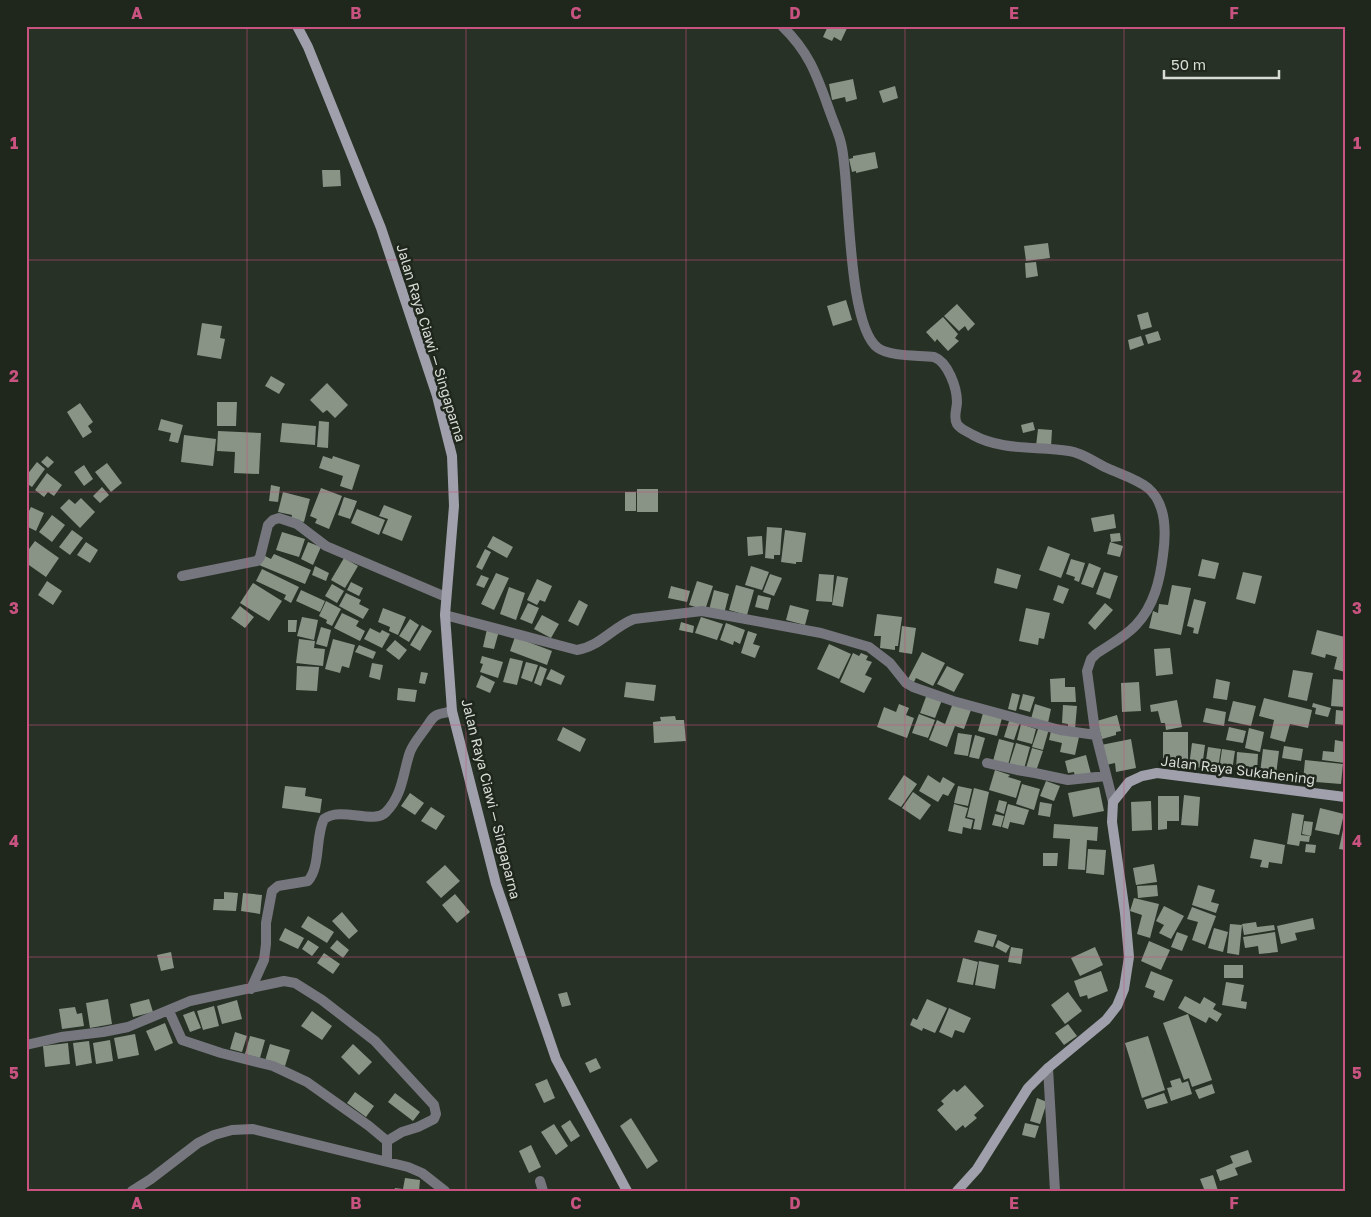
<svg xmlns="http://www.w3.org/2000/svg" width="1371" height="1217" font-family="'Golos Text',sans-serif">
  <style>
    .building { fill: #899486 }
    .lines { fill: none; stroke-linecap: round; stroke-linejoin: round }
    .minor { stroke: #76777e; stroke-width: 10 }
    .secondary { stroke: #9fa0ab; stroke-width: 10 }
    .grid { fill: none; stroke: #c85380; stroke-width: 1; stroke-opacity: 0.55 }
    .labels { text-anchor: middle; stroke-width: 5; stroke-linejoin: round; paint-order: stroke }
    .street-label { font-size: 14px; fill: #d7dcd5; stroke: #1f271c }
    .neatline { fill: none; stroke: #c85380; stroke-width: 2 }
    .grid-label { font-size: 16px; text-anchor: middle; font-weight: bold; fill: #c85380 }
  </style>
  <rect width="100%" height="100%" fill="#283126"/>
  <!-- building -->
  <path class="building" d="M828 26H848L841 41 834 37 832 41 823 37Z
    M853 79 857 99 846 102 845 97 832 100 829 84Z
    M895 86 898 98 883 103 879 91Z
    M875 152 878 168 856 173V171L852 172 849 159 853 158V156Z
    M322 170H340L341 186 323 187Z
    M1048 243 1050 258 1026 261 1024 246Z
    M1036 262 1038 276 1026 278 1025 263Z
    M846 300 852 320 833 326 827 306Z
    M957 304 975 324 968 331 965 326 959 331 944 316Z
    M1148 312 1152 327 1141 330 1137 315Z
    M943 317 958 334 955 338 959 341 948 351 937 339 935 342 926 332Z
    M202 323 222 326 220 338 225 339 221 359 197 355Z
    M1158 331 1161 340 1148 344 1145 335Z
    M1141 336 1144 345 1130 350 1128 340Z
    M271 376 285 384 279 394 265 386Z
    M327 383 348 405 335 418 327 410 323 413 310 400Z
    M217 402H237L236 426H217Z
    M80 403 93 422 88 426 92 432 83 438 67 412Z
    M161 419 183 425 178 443 169 441 171 433 158 430Z
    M319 421 329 422 328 448 317 447Z
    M1033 422 1035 430 1023 433 1021 425Z
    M282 423 316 426 315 445 280 442Z
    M1038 429 1052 430 1051 447 1036 446Z
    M218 431 261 433 259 474 234 473 235 452 217 451Z
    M184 435 216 439 213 466 181 462Z
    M47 456 54 462 48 468 41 462Z
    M323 456 332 459 333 456 360 465 352 490 340 486 343 476 319 468Z
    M37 462 45 469 32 487 26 483V476Z
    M107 463 122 483 111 492 95 472Z
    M84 465 93 479 84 486 74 472Z
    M47 473 62 485 54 496 48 492 44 497 35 490Z
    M271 485 280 487 278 502 269 501Z
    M102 487 109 495 100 503 93 496Z
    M321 488 342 496 329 529 315 523 317 519 310 516Z
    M637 489H658V512H637Z
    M283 492 310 499 304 522 291 519 292 515 278 512Z
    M625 492H636V511H625Z
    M344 497 357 501 350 519 338 515Z
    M81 498 95 512 80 528 60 508 69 499 75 504Z
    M384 505 412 516 402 541 382 533 388 519 379 516Z
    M31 507 44 513 36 531 26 526V517Z
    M357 509 385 520 379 535 351 523Z
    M1114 514 1116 528 1094 532 1091 518Z
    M52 515 65 525 52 542 39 532Z
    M767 527 782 528 780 555H774V559L765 558Z
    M72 530 83 538 70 555 59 547Z
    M785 530 806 533 802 562H796V564L781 562Z
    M282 532 305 539 299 557 276 550Z
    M1120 533 1121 541 1111 542 1110 534Z
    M493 536 513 547 507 558 487 547Z
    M762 536 763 554 748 556 747 537Z
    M35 541 59 558 46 577 26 563V553Z
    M86 542 98 550 90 563 77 555Z
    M308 542 321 547 313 565 301 559Z
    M1110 542 1123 546 1120 557 1107 554Z
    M1048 546 1070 554 1061 578 1039 570Z
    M485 549 491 552 482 570 476 567Z
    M274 554 311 570 305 584 259 565 263 555 271 559Z
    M344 558 358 566 345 588 331 580Z
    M1071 559 1085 563 1079 582 1074 580 1075 577 1066 574Z
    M1202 559 1219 563 1215 579 1198 576Z
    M1089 563 1101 568 1093 588 1081 584Z
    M315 566 329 573 326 581 312 575Z
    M751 566 769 572 762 590 745 585Z
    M997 568 1021 575 1017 589 994 583Z
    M262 569 299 587 291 603 284 599 286 595 256 581Z
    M1104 572 1118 576 1110 599 1096 594Z
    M1243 572 1262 576 1255 604 1236 599Z
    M496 573 509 578 494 610 481 604Z
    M770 574 782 578 774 596 763 592Z
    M819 574 834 575 832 602 816 601Z
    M481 575 489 578 484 588 476 585Z
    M837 576 848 578 843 607 832 605Z
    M537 579 552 586 545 602 540 600 537 605 527 600Z
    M47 581 62 591 53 605 38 595Z
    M697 581 713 586 705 610 689 605Z
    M351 582 363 588 359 596 347 590Z
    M253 583 282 601 269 621 240 603Z
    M332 584 344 591 337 603 325 596Z
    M736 585 754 590 747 615 729 610Z
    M1058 585 1069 589 1063 604 1053 600Z
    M1172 585 1191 588 1181 635 1149 628 1153 611 1158 613 1159 604 1168 605Z
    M671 586 690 591 687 602 668 598Z
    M509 587 525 593 516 620 500 614Z
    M301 590 325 601 320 612 296 601Z
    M714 590 729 594 724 614 709 610Z
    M346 593 361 600 359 604 369 609 363 619 339 606Z
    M758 595 771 598 768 610 755 607Z
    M1194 599 1206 602 1198 634 1193 633 1194 628 1187 626Z
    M579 600 588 605 578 626 568 621Z
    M326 601 341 609 332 626 326 623 327 620 319 616Z
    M528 603 539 608 532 624 520 619Z
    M1105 603 1113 610 1095 630 1088 623Z
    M790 605 809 610 805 625 786 620Z
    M240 606 254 617 245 628 231 618Z
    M383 608 406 617 398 635 389 631 390 627 378 622Z
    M1026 608 1050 613 1044 639 1039 638 1038 645 1019 641Z
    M342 613 359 621 356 626 365 631 360 641 334 628Z
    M877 614 902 617 898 646H895V650L880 648 881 636H874Z
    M542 615 559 624 551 638 534 629Z
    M302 617 318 620 314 640 297 636Z
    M701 617 723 624 717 640 695 633Z
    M410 619 419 625 409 642 399 636Z
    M288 620H297L296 632H288Z
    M681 622 694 626 693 633 679 630Z
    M726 623 745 630 740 644 734 641 733 645 720 640Z
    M422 625 432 631 420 651 410 645Z
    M902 626 916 628 912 654 899 652Z
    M321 627 331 630 327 647 316 644Z
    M370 628 380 633 382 630 390 634 382 648 364 639Z
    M487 629 499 631 494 649 483 647Z
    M1317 630 1345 637V672L1334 669 1337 657 1326 654 1325 658 1311 654Z
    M748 631 757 634 753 644 760 646 755 658 741 653Z
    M515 637 552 651 547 665 510 651Z
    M299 639 315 641 314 648 325 649 323 666 296 663Z
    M333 639 355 645 349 668 342 666 340 673 325 669Z
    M395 640 407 650 399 660 386 650Z
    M829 644 851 654 839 679 817 669Z
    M359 645 376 652 373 659 355 652Z
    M1170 648 1173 674 1156 676 1154 649Z
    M922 652 945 663 933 686 916 678 914 682 908 679Z
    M853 653 859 656 861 653 868 656 866 660 872 662 865 675 872 678 864 693 840 682Z
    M482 656 503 662 498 678 480 672 483 664 480 663Z
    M510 658 523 661 517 685 503 682Z
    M526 662 538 665 532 682 521 678Z
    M372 663 383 665 380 680 369 677Z
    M297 666 319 667 317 691 296 690Z
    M540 666 547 669 541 686 534 683Z
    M947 666 964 674 954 692 937 684Z
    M551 669 565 676 561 685 546 679Z
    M1293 670 1313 673 1307 701 1288 697Z
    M421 672 428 673 425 684 419 683Z
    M481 675 495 682 490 693 476 687Z
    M1065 678V687H1075L1076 702H1051L1050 679Z
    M1216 679 1230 682 1227 700 1213 698Z
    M1333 679 1345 680V707L1331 706Z
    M626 682 656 685 654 701 624 697Z
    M1139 682 1141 711 1122 712 1121 683Z
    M398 688 417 690 415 702 397 700Z
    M1012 693 1020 695 1016 711 1008 709Z
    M927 694 942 700 935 718 920 713Z
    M1023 694 1035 697 1030 712 1019 709Z
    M1264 698 1312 710 1308 728 1290 724 1285 742 1270 738 1274 720 1259 716Z
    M1177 700 1182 727 1166 730 1165 723H1161L1158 711 1151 712 1150 705Z
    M1233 701 1256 706 1251 726 1228 721Z
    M953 703 971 710 964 729 955 726 947 747 929 740 937 720 945 724Z
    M1313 703 1331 708 1328 717 1315 714 1316 708 1312 707Z
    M899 704 909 708 906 715 914 718 907 738 877 727 884 707 896 712Z
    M1035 704 1051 709 1048 723 1031 719Z
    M1063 705 1077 706 1075 729H1068V724L1062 723Z
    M1206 708 1226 712 1224 726 1203 722Z
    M1336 710 1345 711V725L1335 724Z
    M983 713 1002 718 997 736 978 731Z
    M919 714 935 720 928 738 912 733Z
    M1117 715 1121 731 1116 732V735L1102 739 1097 721Z
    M675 716 676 720H684L686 741 654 743 653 722 661 721 660 717Z
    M1010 718 1020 722 1014 740 1004 737Z
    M1021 724 1036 729 1032 744 1017 740Z
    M1039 726 1049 729 1043 750 1032 747Z
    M563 727 586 739 580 752 557 740Z
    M1229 727 1246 731 1243 743 1226 740Z
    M1249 728 1264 732 1260 752 1245 748Z
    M1051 731 1079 737 1075 755 1060 752 1062 743 1049 740Z
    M1163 732H1188V766H1171V758H1163Z
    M958 733 972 735 968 756 954 754Z
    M975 735 985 738 979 759 969 757Z
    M999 739 1014 743 1008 765 993 761Z
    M1131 739 1136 768 1116 772 1115 763 1106 765 1101 745Z
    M1335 740 1345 742V763L1322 760 1323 751 1334 752Z
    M1016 743 1030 747 1024 769 1009 765Z
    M1192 743 1205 745 1202 768 1189 766Z
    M1284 746 1303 749 1301 761 1282 758Z
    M1208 747 1221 749 1218 769 1205 767Z
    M1032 748 1043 751 1036 771 1026 768Z
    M1222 749 1235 751 1232 771 1219 770Z
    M1263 749 1279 751 1276 775 1260 773Z
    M1237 752 1258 754 1257 773 1236 771Z
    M1086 755 1091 774 1075 777 1074 772 1068 773 1065 761Z
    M1305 760 1343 764 1341 784 1303 781Z
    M995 770 1010 775 1008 777 1021 781 1016 798 989 790Z
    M904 775 917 784 901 807 888 799Z
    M928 775 940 783 943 777 955 784 948 796 943 794 938 802 919 791Z
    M1046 781 1060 786 1054 801 1040 796Z
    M1022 784 1040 789 1034 810 1016 804Z
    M285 786 306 788 305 796 322 799 320 813 282 808Z
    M958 786 972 789 968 806 954 803Z
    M1099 787 1104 811 1073 817 1068 793Z
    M974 788 989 792 981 830 973 829 975 819 967 817Z
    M913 792 931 805 920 820 902 808Z
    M410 793 424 803 415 815 401 806Z
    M1184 795 1200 797 1198 826 1181 825Z
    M1158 796H1179V821H1167V829L1158 830Z
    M999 800 1007 802 1004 814 996 811Z
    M1151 801 1152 830 1132 831 1131 802Z
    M1040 802 1052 804 1050 817 1038 815Z
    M954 804 968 808 965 818 973 820 971 829 963 827 962 834 948 831Z
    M1008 804 1029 810 1024 825 1010 822 1008 829 1002 827Z
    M431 807 445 816 436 830 421 821Z
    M1320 808 1344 814 1339 835 1315 830Z
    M1292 813 1304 815 1301 835 1310 836 1309 842 1300 841 1299 846 1287 844Z
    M995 814 1004 816 1001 827 992 825Z
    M1304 821 1313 822 1311 836 1302 834Z
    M1054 824 1098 827 1097 841 1087 840 1085 870 1068 869 1070 839 1053 838Z
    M1344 825H1345V850L1339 849Z
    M1254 839 1285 845 1282 864 1269 862 1268 868 1260 867 1262 860 1250 858Z
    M1306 844 1316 845 1315 853 1305 852Z
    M1088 849 1106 850 1104 875 1086 873Z
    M1043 853H1058L1057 866H1043Z
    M1154 864 1157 882 1136 885 1133 868Z
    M445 865 460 881 441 898 426 882Z
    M1157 885 1158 896 1138 898 1137 886Z
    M1198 885 1215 890 1211 902 1219 904 1216 913 1192 905Z
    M224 892 238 893 236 911 213 910 214 899H224Z
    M243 893 262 895 260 914 241 911Z
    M455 894 470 912 457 923 442 905Z
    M1134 898 1159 904 1150 938 1137 934 1142 915 1130 911Z
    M1164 906 1184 916 1171 939 1159 933 1164 925 1156 921Z
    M1192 907 1216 916 1205 945 1192 940 1198 922 1187 919Z
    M342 912 358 931 349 939 332 921Z
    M308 916 334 932 327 943 301 927Z
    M1313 918 1315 929 1295 933 1297 940 1281 944 1277 926Z
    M1256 922 1257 927 1274 925 1275 930 1244 935 1242 924Z
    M1230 924 1242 925 1239 955 1227 953Z
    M285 928 304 938 298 949 279 940Z
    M1214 928 1228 932 1223 952 1208 948Z
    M978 930 997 935 993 947 974 942Z
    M1177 932 1188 936 1182 951 1171 947Z
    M1275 932 1278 952 1259 954 1258 946 1245 948 1243 937Z
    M308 940 319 947 312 956 302 949Z
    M337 940 349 950 343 958 330 948Z
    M998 940 1010 946 1006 953 995 947Z
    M1149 941 1170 950 1161 970 1141 961Z
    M1011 947 1023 949 1021 964 1008 962Z
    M1095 947 1103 965 1080 976 1071 958Z
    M171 952 174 968 161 971 157 955Z
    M324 953 340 964 333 974 317 963Z
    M963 958 978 962 973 985 957 982Z
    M979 961 999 965 995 989 975 985Z
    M1224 965H1243V978H1224Z
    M1101 971 1108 991 1088 999 1087 995 1080 997 1074 981Z
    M1151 971 1173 980 1164 1001 1153 997 1155 991 1145 987Z
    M1226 982 1244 985 1241 1001 1247 1002 1246 1009 1222 1005Z
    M567 992 571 1005 562 1007 558 994Z
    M1068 992 1082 1011 1065 1024 1051 1005Z
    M1185 996 1200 1004 1204 997 1216 1004 1213 1009 1222 1014 1217 1022 1209 1017 1206 1023 1178 1008Z
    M108 999 112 1024 90 1028 86 1003Z
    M149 999 153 1012 133 1017 130 1004Z
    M927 999 947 1008 935 1033 923 1028 922 1031 910 1025 913 1018 917 1020Z
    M237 1000 242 1019 222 1024 217 1006Z
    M214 1006 219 1026 203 1030 197 1011Z
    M75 1007 77 1014 82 1013 84 1026 62 1029 59 1009Z
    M949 1008 971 1018 964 1033 955 1030 952 1038 939 1032Z
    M194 1011 201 1028 190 1032 183 1015Z
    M312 1011 332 1026 322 1040 301 1026Z
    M1188 1014 1212 1080 1192 1087 1189 1078 1184 1080 1163 1023Z
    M165 1023 173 1043 155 1051 146 1031Z
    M1068 1024 1077 1036 1064 1045 1055 1033Z
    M235 1032 247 1036 242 1052 230 1049Z
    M135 1034 139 1055 118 1059 114 1038Z
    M250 1036 265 1040 260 1058 245 1054Z
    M1148 1036 1165 1090 1142 1098 1125 1043Z
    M110 1040 113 1061 96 1064 93 1043Z
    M89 1041 92 1063 76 1066 73 1043Z
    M68 1043 70 1064 45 1067 43 1046Z
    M270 1044 290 1050 285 1066 265 1061Z
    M353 1044 372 1062 359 1075 341 1057Z
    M596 1058 601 1068 590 1073 585 1063Z
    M1180 1078 1182 1083 1188 1081 1192 1094 1171 1101 1167 1088 1172 1087 1170 1081Z
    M547 1079 555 1098 544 1103 535 1084Z
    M1212 1084 1215 1093 1199 1099 1195 1090Z
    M965 1085 984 1106 974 1115 977 1118 965 1128 963 1125 956 1131 937 1110 944 1104 941 1101 954 1089 957 1092Z
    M355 1092 374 1106 366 1117 347 1103Z
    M395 1093 420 1112 413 1121 388 1102Z
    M1164 1093 1168 1103 1147 1109 1144 1100Z
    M1037 1098 1047 1102 1040 1124 1030 1121Z
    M631 1118 658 1161 647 1169 620 1126Z
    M570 1120 580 1136 571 1142 561 1126Z
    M1025 1123 1039 1126 1035 1138 1022 1135Z
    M554 1124 568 1146 556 1155 541 1132Z
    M531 1145 541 1167 529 1173 519 1151Z
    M1248 1150 1252 1162 1235 1168 1238 1175 1220 1181 1216 1170 1233 1163 1230 1156Z
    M1213 1175 1218 1191H1199L1204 1189 1200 1179Z
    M405 1178 420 1180 419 1191H394L395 1188 403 1189Z"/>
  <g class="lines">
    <!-- minor -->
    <path class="minor" d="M782 26C810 53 817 76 830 112 834 124 840 135 842 148 850 188 847 326 878 348 891 357 919 355 934 357 948 362 957 388 957 402 957 409 953 417 957 424 960 429 968 432 973 435 1002 451 1037 446 1069 451 1083 453 1094 462 1107 468 1120 474 1137 479 1148 488 1167 504 1166 534 1163 555 1160 580 1154 606 1136 625 1125 637 1109 645 1096 654L1091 659 1087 671 1095 731 1113 802
      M182 576 257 561 260 557 268 525 273 520 279 518 297 524 326 546 446 597
      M445 615 577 650C599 647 613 627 634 619L702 611 821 633 869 647 890 663 906 683 913 687 953 701 1060 730 1096 735
      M987 763 1017 770 1035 773 1068 780 1106 776
      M251 989 264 960 266 944V923L272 891 278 886 308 881C321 866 315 837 324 819 341 806 374 825 386 812 403 795 403 772 410 752 414 742 421 735 427 726 430 722 432 717 437 715 441 713 447 713 452 711
      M169 1011 182 1040 221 1053 273 1066 307 1082 369 1126 387 1141V1160
      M26 1045 61 1037 103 1032 128 1027 190 1001 284 981 295 983 322 1000 375 1041 434 1105 436 1114 434 1119 418 1127 402 1132 387 1141
      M1048 1068 1055 1191
      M540 1181 543 1191
      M132 1191 151 1179 198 1143 214 1135 232 1130 253 1129 408 1167 422 1173 445 1191"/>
    <!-- secondary -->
    <path class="secondary" d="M297 26 308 47 381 228 437 396 452 456 454 506 445 615 452 711 496 884 556 1059 627 1191
      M957 1191 977 1169 1028 1088 1048 1068 1106 1020 1117 1006 1124 989 1129 957 1125 913 1112 822 1113 802 1129 782 1142 776 1157 773 1345 797"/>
  </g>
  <!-- grid -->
  <path class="grid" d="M247 26V1191M466 26V1191M686 26V1191M905 26V1191M1124 26V1191M26 260H1345M26 492H1345M26 725H1345M26 957H1345"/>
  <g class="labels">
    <!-- street labels -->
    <g class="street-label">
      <text transform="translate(431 343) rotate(73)" y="5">Jalan Raya Ciawi — Singaparna</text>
      <text transform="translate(1238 770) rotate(7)" y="5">Jalan Raya Sukahening</text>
      <text transform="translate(491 799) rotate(76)" y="5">Jalan Raya Ciawi — Singaparna</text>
    </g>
  </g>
  <!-- border -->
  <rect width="1371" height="1217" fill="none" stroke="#1f271c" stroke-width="55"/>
  <!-- scale -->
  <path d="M1164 70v8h115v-8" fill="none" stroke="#d7dcd5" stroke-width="2.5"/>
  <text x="1171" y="70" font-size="15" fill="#d7dcd5" stroke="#1f271c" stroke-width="4" paint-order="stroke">50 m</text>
  <rect x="28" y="28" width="1316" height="1162" class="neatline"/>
  <g class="grid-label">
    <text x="137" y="19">A</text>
    <text x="356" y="19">B</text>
    <text x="576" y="19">C</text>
    <text x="795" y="19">D</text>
    <text x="1014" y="19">E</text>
    <text x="1234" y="19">F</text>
    <text x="14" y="149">1</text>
    <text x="1357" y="149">1</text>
    <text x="14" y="382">2</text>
    <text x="1357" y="382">2</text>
    <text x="14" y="614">3</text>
    <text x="1357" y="614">3</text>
    <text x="14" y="847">4</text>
    <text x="1357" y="847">4</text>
    <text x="14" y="1079">5</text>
    <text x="1357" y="1079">5</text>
    <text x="137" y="1209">A</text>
    <text x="356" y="1209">B</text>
    <text x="576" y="1209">C</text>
    <text x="795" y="1209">D</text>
    <text x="1014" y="1209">E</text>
    <text x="1234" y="1209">F</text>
  </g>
</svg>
